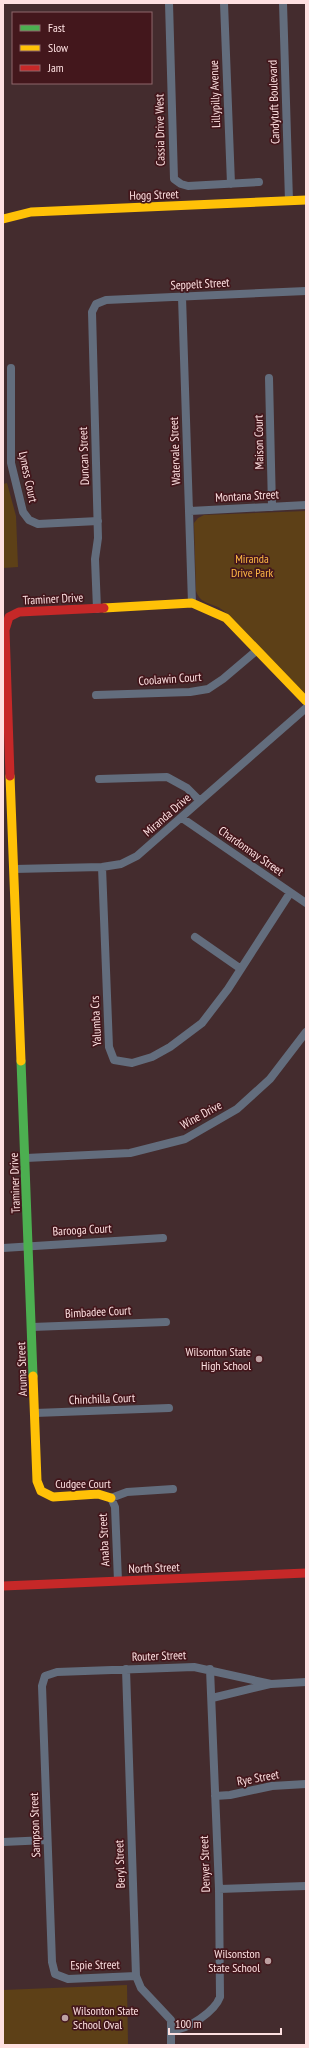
<svg xmlns="http://www.w3.org/2000/svg" width="309" height="2048" font-family="'PT Sans Narrow',sans-serif">
  <style>
    .green { fill: #5d4017 }
    .lines { fill: none; stroke-linecap: round; stroke-linejoin: round }
    .street { stroke: #636d7d; stroke-width: 8 }
    .fast { stroke: #4caf50; stroke-width: 9 }
    .slow { stroke: #ffc107; stroke-width: 9 }
    .jam { stroke: #c62828; stroke-width: 9 }
    .poi-dot { fill: #bda1a2; stroke: #43171c; stroke-width: 1.5 }
    .labels { text-anchor: middle; stroke-width: 3.5; stroke-linejoin: round; paint-order: stroke }
    .street-label { font-size: 12px; fill: #fee0e1; stroke: #43171c }
    .park-label { font-size: 12px; fill: #ffb845; stroke: #43171c }
    .poi-label { font-size: 12px; fill: #fee0e1; stroke: #43171c; text-anchor: end }
  </style>
  <rect width="100%" height="100%" fill="#442c2e"/>
  <!-- green -->
  <path class="green" d="M7 483 16 516 18 567 3 568V484Z
    M306 511V694C276 670 253 637 224 611 214 602 201 606 196 591L194 523 198 518 204 515Z
    M127 1985 128 2045H3V1990Z"/>
  <g class="lines">
    <!-- street -->
    <path class="street" d="M169 3 174 179 181 184 188 186 259 182
      M224 3 231 184
      M283 3 289 201
      M182 297 192 603
      M11 368V463L23 512 29 520 38 524 98 521
      M269 378 272 507
      M190 511 306 505
      M97 609 95 559 98 538 92 312 96 304 106 300 306 291
      M96 695 190 692 208 689 223 679 256 651
      M99 779 167 777 187 788 200 801
      M182 818 306 903
      M102 867 109 1047 114 1060 132 1063 152 1057 170 1047 202 1023 228 989 290 893
      M14 869 102 867 121 864 137 856 306 708
      M195 937 241 969
      M26 1158 130 1153 185 1139 237 1109 270 1079 306 1032
      M3 1248 163 1238
      M32 1327 166 1322
      M35 1413 169 1408
      M118 1581 115 1507 111 1498 127 1492 173 1489
      M126 1669 136 1976 141 1988 171 2020V2045
      M212 1698 270 1684
      M215 1796 230 1795 272 1786 306 1784
      M3 1842 47 1840
      M219 1889 306 1886
      M136 1976 68 1979 55 1974 52 1962 42 1686 45 1676 57 1672 194 1667 271 1684 306 1682
      M172 2030C188 2030 215 2011 220 1997L219 1889 210 1669"/>
    <!-- fast -->
    <path class="fast" d="M21 1061 33 1376"/>
    <!-- slow -->
    <path class="slow" d="M3 219 31 212 306 200
      M104 608 192 603 226 618 306 701
      M10 776 21 1061
      M33 1376 37 1481 41 1491 53 1497 98 1494 111 1498"/>
    <!-- jam -->
    <path class="jam" d="M10 776 5 630 9 617 19 612 104 608
      M3 1586 306 1573"/>
  </g>
  <!-- markers -->
  <g class="poi-dot">
    <circle cx="259" cy="1359" r="4"/>
    <circle cx="268" cy="1961" r="4"/>
    <circle cx="65" cy="2018" r="4"/>
  </g>
  <g class="labels">
    <!-- street labels -->
    <g class="street-label">
      <text transform="translate(215 94) rotate(-92)" y="4">Lillypilly Avenue</text>
      <text transform="translate(274 102) rotate(-92)" y="4">Candytuft Boulevard</text>
      <text transform="translate(160 130) rotate(-91)" y="4">Cassia Drive West</text>
      <text transform="translate(154 195) rotate(-2)" y="4">Hogg Street</text>
      <text transform="translate(200 284) rotate(-3)" y="4">Seppelt Street</text>
      <text transform="translate(259 442) rotate(-91)" y="4">Maison Court</text>
      <text transform="translate(175 451) rotate(-92)" y="4">Watervale Street</text>
      <text transform="translate(84 456) rotate(-92)" y="4">Duncan Street</text>
      <text transform="translate(28 477) rotate(78)" y="4">Lyness Court</text>
      <text transform="translate(247 496) rotate(-3)" y="4">Montana Street</text>
      <text transform="translate(53 599) rotate(-3)" y="4">Traminer Drive</text>
      <text transform="translate(170 679) rotate(-4)" y="4">Coolawin Court</text>
      <text transform="translate(167 815) rotate(-41)" y="4">Miranda Drive</text>
      <text transform="translate(251 851) rotate(35)" y="4">Chardonnay Street</text>
      <text transform="translate(96 1021) rotate(-93)" y="4">Yalumba Crs</text>
      <text transform="translate(201 1115) rotate(-29)" y="4">Wine Drive</text>
      <text transform="translate(15 1183) rotate(-92)" y="4">Traminer Drive</text>
      <text transform="translate(82 1230) rotate(-3)" y="4">Barooga Court</text>
      <text transform="translate(98 1312) rotate(-3)" y="4">Bimbadee Court</text>
      <text transform="translate(22 1369) rotate(-92)" y="4">Aruma Street</text>
      <text transform="translate(102 1399) rotate(-2)" y="4">Chinchilla Court</text>
      <text x="83" y="1488">Cudgee Court</text>
      <text transform="translate(104 1540) rotate(-93)" y="4">Anaba Street</text>
      <text transform="translate(154 1568) rotate(-2)" y="4">North Street</text>
      <text transform="translate(159 1656) rotate(-2)" y="4">Router Street</text>
      <text transform="translate(258 1778) rotate(-10)" y="4">Rye Street</text>
      <text transform="translate(35 1825) rotate(-92)" y="4">Sampson Street</text>
      <text transform="translate(120 1864) rotate(-92)" y="4">Beryl Street</text>
      <text transform="translate(205 1864) rotate(-92)" y="4">Denyer Street</text>
      <text transform="translate(95 1965) rotate(-1)" y="4">Espie Street</text>
    </g>
    <!-- park labels -->
    <g class="park-label">
      <text x="252" y="563">Miranda<tspan x="252" dy="14">Drive Park</tspan></text>
    </g>
    <!-- poi labels -->
    <g class="poi-label">
      <text x="251" y="1356">Wilsonton State<tspan x="251" dy="14">High School</tspan></text>
      <text x="260" y="1958">Wilsonston<tspan x="260" dy="14">State School</tspan></text>
      <text x="73" y="2015" text-anchor="start">Wilsonton State<tspan x="73" dy="14">School Oval</tspan></text>
    </g>
  </g>
  <!-- border -->
  <rect width="309" height="2048" fill="none" stroke="#fee0e1" stroke-width="8"/>
  <!-- legend -->
  <rect x="12" y="12" width="140" height="72" fill="#43171c" stroke="#8e676b"/>
  <rect x="20" y="25" width="20" height="6" fill="#4caf50" stroke="#8e676b"/>
  <text x="48" y="32" font-size="12" fill="#fee0e1">Fast</text>
  <rect x="20" y="45" width="20" height="6" fill="#ffc107" stroke="#8e676b"/>
  <text x="48" y="52" font-size="12" fill="#fee0e1">Slow</text>
  <rect x="20" y="65" width="20" height="6" fill="#c62828" stroke="#8e676b"/>
  <text x="48" y="72" font-size="12" fill="#fee0e1">Jam</text>
  <!-- scale -->
  <path d="M169 2028v6h112v-6" fill="none" stroke="#fee0e1" stroke-width="2"/>
  <text x="175" y="2028" font-size="12" fill="#fee0e1" stroke="#43171c" stroke-width="3" paint-order="stroke">100 m</text>
</svg>
